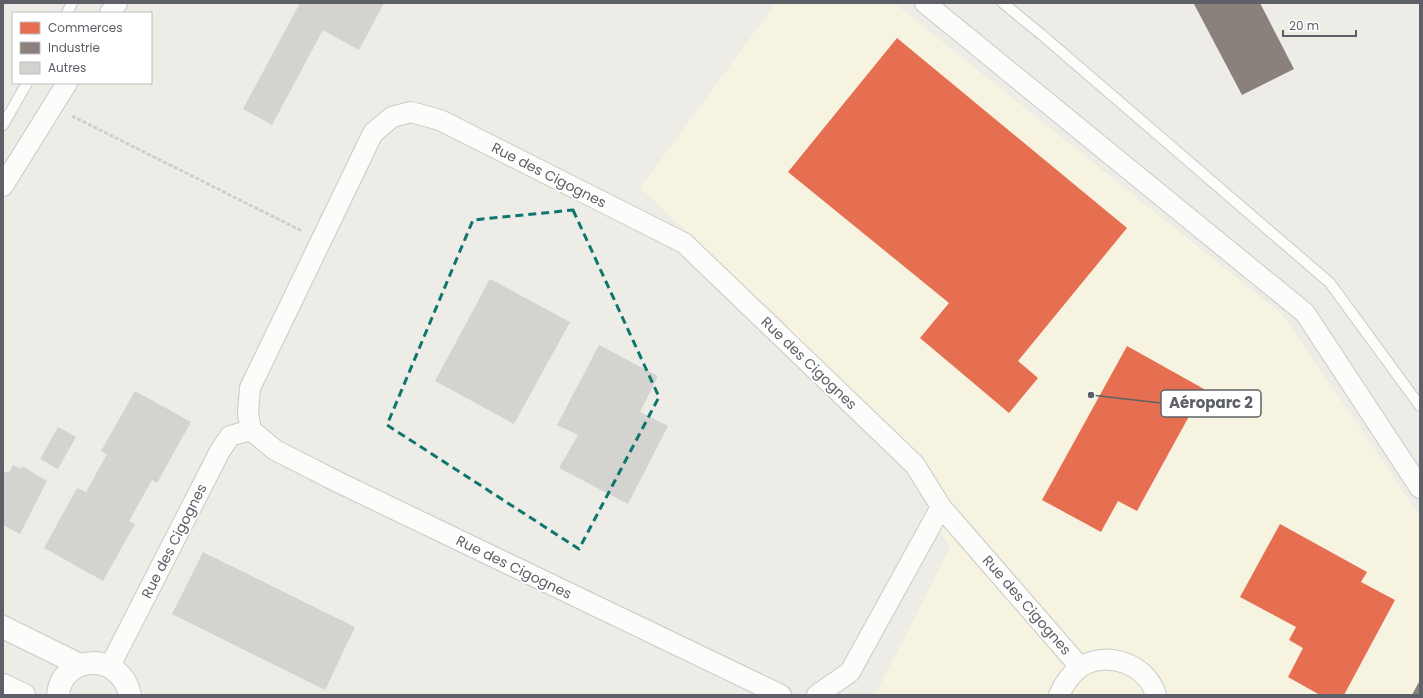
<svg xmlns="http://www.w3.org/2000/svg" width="1423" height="698" font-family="Poppins,sans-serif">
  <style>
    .commercial { fill: #f6f3e1 }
    .shops { fill: #e76f51 }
    .industry { fill: #8a817c }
    .building { fill: #d4d3d0 }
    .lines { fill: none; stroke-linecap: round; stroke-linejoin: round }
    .lane-casing { stroke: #c9c9c8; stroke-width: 12 }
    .street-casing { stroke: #c9c9c8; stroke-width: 22 }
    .secondary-casing { stroke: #cacac9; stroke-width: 24 }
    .path { stroke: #c9cdcb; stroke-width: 2.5; stroke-dasharray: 4 2; stroke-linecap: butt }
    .lane { stroke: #fcfcfb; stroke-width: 10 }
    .street { stroke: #fcfcfb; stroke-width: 20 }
    .secondary { stroke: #fcfcfb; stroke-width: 22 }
    .marked { fill: none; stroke: #0f766e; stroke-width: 3; stroke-dasharray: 8 5; stroke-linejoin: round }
    .labels { text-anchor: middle; stroke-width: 4; stroke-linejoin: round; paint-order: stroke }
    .street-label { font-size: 14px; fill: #5d6066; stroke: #fff }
    .leader { fill: none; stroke: #5d6066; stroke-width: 1.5 }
    .callout-dot { fill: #5d6066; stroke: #fff; stroke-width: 1.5 }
    .callout { fill: #fff; stroke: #5d6066; stroke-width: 1.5 }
    .callout-label { font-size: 15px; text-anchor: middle; font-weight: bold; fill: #5d6066 }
  </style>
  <rect width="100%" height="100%" fill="#edece7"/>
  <!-- commercial -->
  <path class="commercial" d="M776 3H894L1282 314 1420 516V695H875L950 548 909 471 781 319 640 188Z"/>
  <!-- shops -->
  <path class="shops" d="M897 38 1127 228 1018 361 1038 378 1009 413 920 338 949 303 788 172Z
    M1127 346 1204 389 1137 511 1118 501 1101 532 1042 500Z
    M1280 524 1367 572 1361 582 1395 600 1344 695H1320L1288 677 1303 648 1289 640 1296 627 1240 597Z"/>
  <!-- industry -->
  <path class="industry" d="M1195 3H1260L1294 69 1242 95 1194 4Z
    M1420 680V695H1412Z"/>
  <!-- building -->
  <path class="building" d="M300 3H384L359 50 323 30 272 125 243 109Z
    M490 279 570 322 514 424 435 381Z
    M599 345 658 376 640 412 668 426 628 504 559 468 578 435 557 425Z
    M135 391 191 422 157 483 152 480 129 521 135 524 103 581 44 548 77 488 86 492 107 454 101 451Z
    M58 427 76 437 58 469 40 459Z
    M13 465 21 469 22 466 47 481 20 534 3 525V476L5 472 10 471Z
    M203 552 355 627 325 690 172 614Z"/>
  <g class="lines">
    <!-- lane casing -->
    <g class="lane-casing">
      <path id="lane" d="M1003 3 1042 35 1330 283 1420 406
        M67 13 72 3
        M3 125 27 83"/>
    </g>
    <!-- street casing -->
    <g class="street-casing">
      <path id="street" d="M925 3 1305 313 1420 488
        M110 13 117 3
        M3 186 67 83
        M110 666 220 451 230 436 251 430
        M781 695 340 483 275 450 251 430 248 413 250 388 373 133 392 117 411 112 440 120 684 243 915 465 941 507 1080 667
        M817 695 850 672 941 507
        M1059 695C1064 684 1070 675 1079 668 1106 649 1147 664 1156 695"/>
    </g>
    <!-- secondary casing -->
    <g class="secondary-casing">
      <path id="secondary" d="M3 627 80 665
        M3 685 24 695
        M58 695C61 655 120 650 130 695"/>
    </g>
    <!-- path -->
    <path class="path" d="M72 116 302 231"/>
    <!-- lane -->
    <use href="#lane" class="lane"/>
    <!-- street -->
    <use href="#street" class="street"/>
    <!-- secondary -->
    <use href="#secondary" class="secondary"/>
  </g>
  <!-- marked area -->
  <path class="marked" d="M573 210 659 397 579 549 387 425 473 220Z"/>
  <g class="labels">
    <!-- street labels -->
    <g class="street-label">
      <text transform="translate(549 175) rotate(27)" y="5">Rue des Cigognes</text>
      <text transform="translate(809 363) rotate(44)" y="5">Rue des Cigognes</text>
      <text transform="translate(174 541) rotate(-63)" y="5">Rue des Cigognes</text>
      <text transform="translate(514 567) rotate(26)" y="5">Rue des Cigognes</text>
      <text transform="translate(1027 605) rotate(49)" y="5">Rue des Cigognes</text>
    </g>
  </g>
  <!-- callouts -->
  <path class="leader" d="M1091 395L1161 403"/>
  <circle class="callout-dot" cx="1091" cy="395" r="4"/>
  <rect class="callout" x="1161" y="390" width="100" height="27" rx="4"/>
  <g class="callout-label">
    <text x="1211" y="408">Aéroparc 2</text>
  </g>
  <!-- border -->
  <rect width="1423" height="698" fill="none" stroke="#5d6066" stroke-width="8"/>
  <!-- legend -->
  <rect x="12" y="12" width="140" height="72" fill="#ffffff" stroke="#bebfc2"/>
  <rect x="20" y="22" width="20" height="12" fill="#e76f51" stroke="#bebfc2"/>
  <text x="48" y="32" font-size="12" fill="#5d6066">Commerces</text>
  <rect x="20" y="42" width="20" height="12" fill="#8a817c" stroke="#bebfc2"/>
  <text x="48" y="52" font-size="12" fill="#5d6066">Industrie</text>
  <rect x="20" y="62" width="20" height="12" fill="#d4d3d0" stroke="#bebfc2"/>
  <text x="48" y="72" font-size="12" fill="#5d6066">Autres</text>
  <!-- scale -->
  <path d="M1283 30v6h73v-6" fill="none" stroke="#5d6066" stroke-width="2"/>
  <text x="1289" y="30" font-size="12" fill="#5d6066" stroke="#ffffff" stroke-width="3" paint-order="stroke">20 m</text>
</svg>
